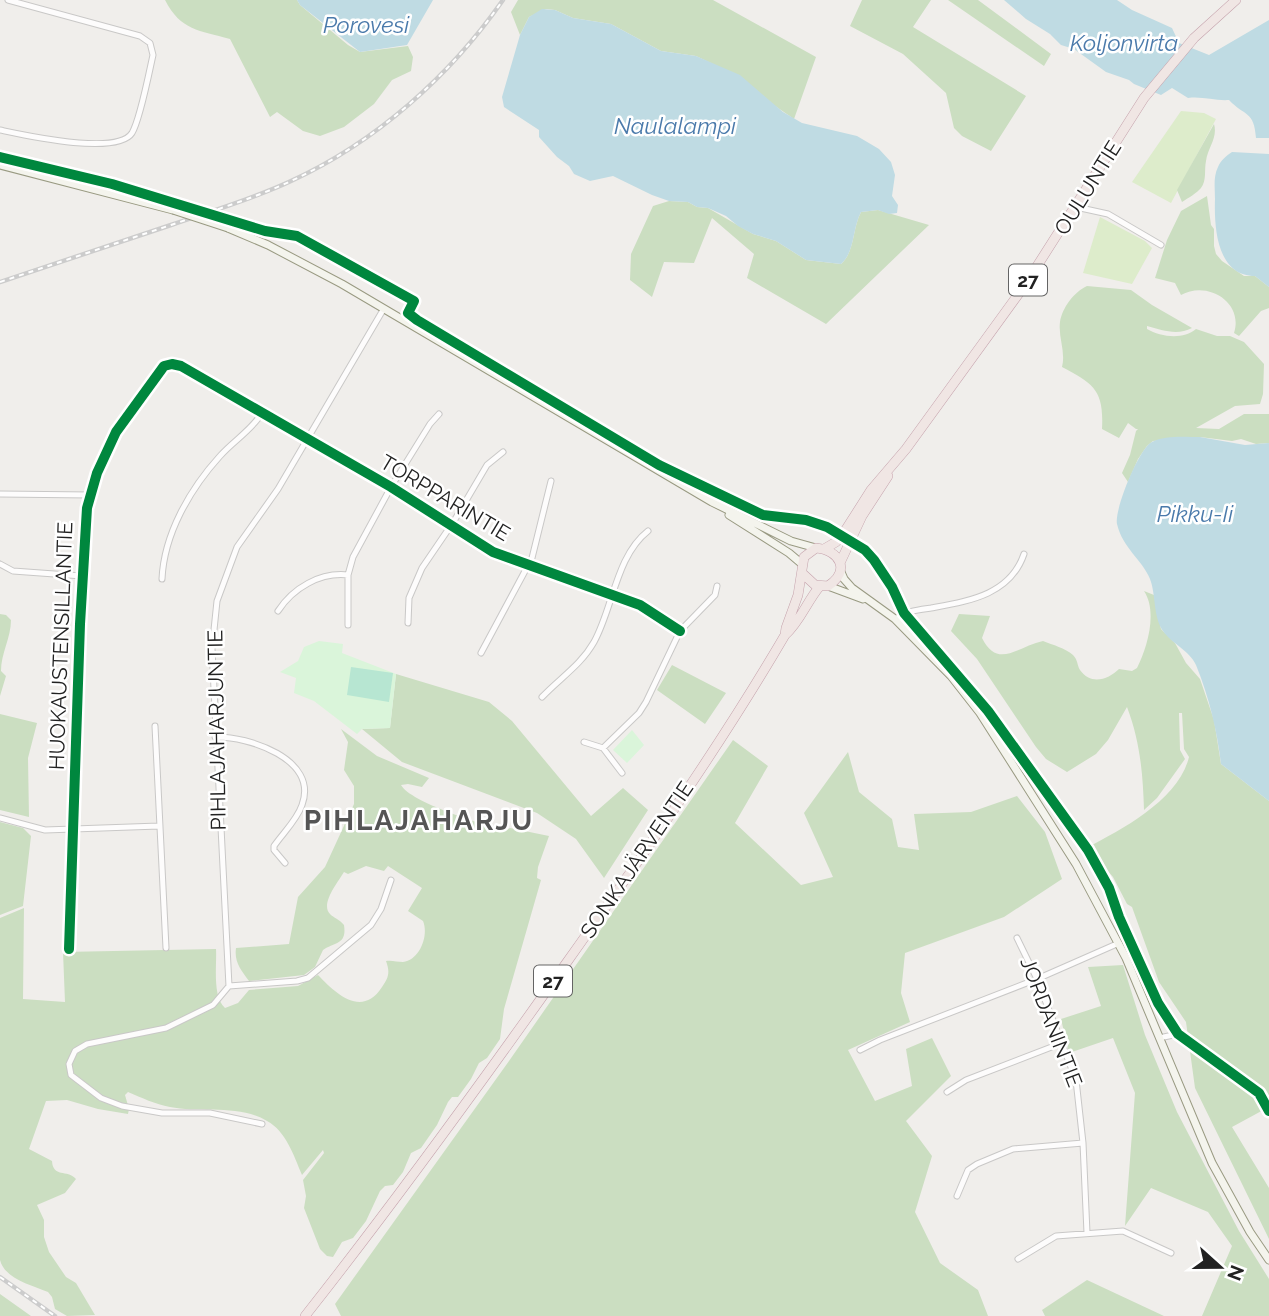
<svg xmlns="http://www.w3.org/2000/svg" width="1269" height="1316" font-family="Raleway,sans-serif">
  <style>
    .grass { fill: #ddeccb }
    .forest { fill: #cbdec1 }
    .park { fill: #daf5da }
    .pitch { fill: #b7e6d2 }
    .water { fill: #bfdbe3 }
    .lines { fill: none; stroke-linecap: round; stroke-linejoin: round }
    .minor-casing { stroke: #c9c8c7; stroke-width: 7 }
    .secondary-casing { stroke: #999a82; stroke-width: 9 }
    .trunk-casing { stroke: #c5a2ac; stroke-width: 10 }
    .minor { stroke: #fdfcfc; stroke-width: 5 }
    .secondary { stroke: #f4f4ed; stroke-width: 7 }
    .trunk { stroke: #f0e6e4; stroke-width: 9 }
    .rail-casing { stroke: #ccc; stroke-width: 4.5 }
    .rail { stroke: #fff; stroke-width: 2; stroke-dasharray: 5; stroke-linecap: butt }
    .secondary-bridge-casing { stroke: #999a82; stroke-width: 9; stroke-linecap: butt }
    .secondary-bridge { stroke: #f4f4ed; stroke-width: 7 }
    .cycleway-casing { stroke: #fff; stroke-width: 15 }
    .cycleway { stroke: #00873e; stroke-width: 10 }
    .labels { text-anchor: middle; stroke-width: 5; stroke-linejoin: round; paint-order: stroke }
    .shield { fill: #fff; stroke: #646464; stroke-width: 2 }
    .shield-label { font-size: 19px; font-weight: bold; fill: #222 }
    .street-label { font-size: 21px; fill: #222; stroke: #fff }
    .water-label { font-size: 23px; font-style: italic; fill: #4a7aab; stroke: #fff }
    .district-label { font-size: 28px; font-weight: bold; letter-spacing: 2px; fill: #555; stroke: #fff }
  </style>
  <rect width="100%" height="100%" fill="#f0eeeb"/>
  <!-- grass -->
  <path class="grass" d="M1181 111 1204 113 1216 119 1171 203 1132 182Z
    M1100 217 1145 241 1152 248 1132 284 1083 273Z"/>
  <!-- forest -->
  <path class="forest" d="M165 0H297L300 5 348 45 360 52 408 46 413 57 411 71 392 80 374 104 344 127 320 136 303 131 277 112 270 117 230 39C199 30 181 31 165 0Z
    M518 0H713L816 57 794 119 717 66 696 56 661 51 611 24 573 18 555 10 546 9 529 17 520 35 511 12Z
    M862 0H931L913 27 1026 96 991 151 962 136 954 128 946 93 903 54 850 26Z
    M948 0H978L1051 54 1044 66Z
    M1214 124C1218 138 1208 147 1206 161 1204 170 1207 180 1201 188 1197 193 1188 198 1182 202L1177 190Z
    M1207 196 1211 225 1214 229V246L1216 254 1222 261 1244 276H1255L1269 287V308L1261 311 1239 336 1234 333C1244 302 1207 280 1181 295L1175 283 1155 278 1167 240 1181 211Z
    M669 201 688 202 697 207 708 208 753 234 776 241 806 260 841 264C855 252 852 229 861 212L878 210 929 225 826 324 747 278 754 254 712 218 694 263 664 262 652 297 630 280 631 254 653 206Z
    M1087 286 1131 290 1152 305 1192 328C1177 336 1162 330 1147 326V329C1161 337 1183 340 1196 329L1217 336H1230L1244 342 1264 364 1263 394 1260 404 1235 406 1196 428 1219 429 1244 414H1269V443L1256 444 1241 439 1232 441 1200 437 1153 441 1147 446 1138 459 1128 482 1122 473 1130 455 1136 431 1138 429H1136L1128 423 1119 438 1102 429C1104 390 1094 384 1062 367 1066 352 1058 337 1060 322 1062 308 1074 292 1087 286Z
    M1144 591 1154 595 1161 629 1175 643 1186 663 1200 679 1214 720 1221 764 1269 801V1111L1267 1108 1232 1127 1269 1188V1239L1195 1088 1186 1022 1159 982 1132 907 1127 904 1113 877 1106 869 1097 864 1088 847C1123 829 1179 799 1189 757L1184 749 1182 713H1179L1180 750 1185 759 1157 798 1144 810C1143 774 1140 741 1127 707L1108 740 1096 754 1067 772 1046 759 1036 747 977 659 951 631 959 614 990 616 982 638C998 670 1018 646 1043 641 1053 645 1065 648 1073 655 1078 660 1077 665 1080 670 1091 686 1109 679 1119 669L1132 671 1137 668C1147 648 1158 612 1144 591Z
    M0 614 6 615 11 620C11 638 1 653 1 671L6 676 0 696Z
    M672 665 726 693 705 724 657 690Z
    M396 674 489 702 512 721 591 816 623 788 648 810 604 878 576 839 537 813 402 762 362 729 390 728Z
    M0 714 37 723 28 758 29 817 0 810Z
    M341 729 377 756 429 778 422 787 408 784 401 785C410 802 485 826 506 830L510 828 549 836 538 867 537 878 541 880 504 1009 500 1039 487 1058 479 1063 471 1079 458 1097H452L448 1102 437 1125 421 1148 411 1153 403 1172 393 1185 385 1186 380 1191 366 1221 353 1238 342 1242 333 1257 327 1256 320 1249 304 1208 306 1196 303 1180 324 1153 323 1150 302 1175C294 1156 286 1131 267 1121 239 1104 200 1113 170 1107 155 1104 142 1098 128 1092L125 1095 129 1109 128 1114 98 1109 67 1100 46 1101 29 1149 52 1161C53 1178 67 1169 76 1179L65 1193 37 1205 44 1220V1237L49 1252 66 1277 76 1283 95 1315 67 1316 55 1309 52 1297 48 1292C31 1285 5 1279 0 1260V918L24 908 23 999 65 1002 63 952 216 949C217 965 212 997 225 1008L238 1003 249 990 298 986 318 975C336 994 362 1018 382 987 389 977 390 972 386 961 392 960 397 962 403 962 420 960 429 935 423 921L408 911 422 888 388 866 384 871 366 866 348 874 344 872C338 882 320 904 330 914 334 918 339 919 344 925 347 945 335 942 323 950L315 967 304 975 249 981C241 970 234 962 236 948L289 944 298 897 325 867 354 804V786L344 770 348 742Z
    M733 740 768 766 735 823 801 885 833 877 804 813 848 752 859 792 892 819 898 847 919 850 914 814 971 812 1017 796 1045 832 1062 879 1004 917 905 953 901 993 910 1022 848 1050 875 1101 912 1086 906 1049 932 1038 951 1076 906 1121 932 1156 915 1212 940 1263 978 1290 988 1316H341L335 1304 509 1061Z
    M0 822 23 828 31 836 23 906 0 915Z
    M1123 965 1145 1035 1177 1112 1239 1231 1269 1279V1316H1202L1232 1246 1208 1212 1151 1188 1125 1226 1135 1093 1113 1038 1069 1053 1061 1019 1101 1006 1088 967Z
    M1087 1280 1164 1316H1045L1042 1310Z
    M0 1294 31 1316H0Z"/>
  <!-- park -->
  <path class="park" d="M319 641 343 644 342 653 396 674 390 728 362 729 357 734 314 701 294 693 296 678 280 672 298 661 304 647Z
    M632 730 644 745 627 763 613 750Z"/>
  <!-- pitch -->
  <path class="pitch" d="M351 667 393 673 389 702 347 695Z"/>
  <!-- water -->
  <path class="water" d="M297 0H433L407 45 360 52 300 5Z
    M1004 0H1117L1132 10 1172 28 1179 43 1209 55 1269 20V138H1256C1254 110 1245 117 1229 100 1215 101 1202 96 1188 98L1172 88 1161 95 1134 84 1129 80 1106 72 1074 49 1061 45 1050 34 1026 19Z
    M542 9 555 10 573 18 611 24 661 51 696 56 740 75 783 112 802 123 857 136 879 149 891 162 895 175 892 196 898 205 897 213 889 214 878 210 861 212C852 229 855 252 841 264L806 260 776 241 753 234 738 226 726 216 708 208 697 207 688 202 669 201 652 195 613 176 590 181 574 174 569 166 557 157 539 137V130L504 107 502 97 520 35 529 17Z
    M1232 152 1269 154V287L1255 276C1217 276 1214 228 1215 199 1215 189 1213 177 1218 167 1221 160 1226 156 1232 152Z
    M1200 437 1245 445 1269 443V801L1221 764C1217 730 1209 697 1196 665 1190 651 1171 643 1163 631 1153 617 1156 594 1150 579 1142 559 1123 549 1117 524 1114 510 1139 448 1152 442 1165 435 1185 437 1200 437Z"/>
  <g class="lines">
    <!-- minor casing -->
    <g class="minor-casing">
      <path id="minor" d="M0 130C24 135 117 156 132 133 140 120 149 73 153 55L150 43 140 36 8 0
        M1076 207 1108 214 1161 245
        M0 494 90 495
        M0 564 13 571 82 576
        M162 579C164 534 190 489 220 456 233 441 252 430 262 413
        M278 611C293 588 320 572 348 575
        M895 619C906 611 917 610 931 608 969 601 1010 595 1024 554
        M408 623 409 598 422 568 454 521 487 465 503 452
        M348 625V575L353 557 391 487 430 424 439 414
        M481 653 532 558 551 481
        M542 697C560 678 581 665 594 642 613 608 616 556 648 531
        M155 726 166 948
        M215 737C248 736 319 759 302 805 297 820 283 833 274 846V850L285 863
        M584 742 603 748 622 773
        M603 748 639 713 646 702 680 631 715 595 717 586
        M0 818 45 830 159 826
        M1017 938 1037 979 1076 1080 1083 1143 1087 1233
        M69 949 80 624 87 508 97 473 116 432 164 366 172 364 181 366 391 487 493 552 640 605 680 631
        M229 986 212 649 217 601 237 547 278 489 383 310
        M229 986 213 1005 166 1028 87 1044 75 1051 69 1064 71 1075 101 1098 122 1106 162 1113H210L262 1124
        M229 986 297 981 308 978 371 925 381 909 391 880
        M1159 1038 1178 1034 1259 1093 1269 1111
        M860 1050 880 1040 1037 979 1119 943
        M947 1092 966 1080 1062 1043
        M957 1196 968 1170 977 1164 1013 1149 1083 1143
        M1018 1259 1056 1236 1123 1231 1171 1253"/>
    </g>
    <!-- secondary casing -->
    <g class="secondary-casing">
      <path id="secondary" d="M0 165 173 210
        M228 228 268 245 342 284 712 502 791 541 816 548
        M729 515 789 553 802 564
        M841 572 844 579 852 588 895 619 951 676 980 713 1076 864 1126 958 1212 1163 1250 1232 1269 1260
        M828 586 863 599"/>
    </g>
    <!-- trunk casing -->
    <g class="trunk-casing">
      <path id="trunk" d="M824 549 836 542 843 534 871 490 906 449 1025 285 1144 98 1194 38 1236 0
        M840 563 862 516 888 476
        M785 635 786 628 798 595 804 557 816 548C840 550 851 571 828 586L815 585 802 573
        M305 1316C396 1201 482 1082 567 962 643 855 719 748 785 635 800 622 807 601 820 586"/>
    </g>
    <!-- minor -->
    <use href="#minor" class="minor"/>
    <!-- secondary -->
    <use href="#secondary" class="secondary"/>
    <!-- trunk -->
    <use href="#trunk" class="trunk"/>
    <!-- rail casing -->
    <g class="rail-casing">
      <path id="rail" d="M0 282C57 263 114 244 171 225 211 211 253 199 291 181 376 142 450 76 503 0
        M0 1277 55 1316"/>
    </g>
    <!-- rail -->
    <use href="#rail" class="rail"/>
    <!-- secondary-bridge casing -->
    <g class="secondary-bridge-casing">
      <path id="secondary-bridge" d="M173 210 228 228"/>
    </g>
    <!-- secondary-bridge -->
    <use href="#secondary-bridge" class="secondary-bridge"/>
    <!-- cycleway casing -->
    <g class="cycleway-casing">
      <path id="cycleway" d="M0 157 112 184 265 231 297 236 414 301 408 313 417 320 659 465 763 515 806 520 827 527 865 550 874 560 892 587 904 613 988 711 1088 850 1109 888 1119 917 1158 1003 1178 1034 1259 1093 1269 1111
        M69 949 80 624 87 508 97 473 116 432 164 366 172 364 181 366 391 487 493 552 640 605 680 631"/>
    </g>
    <!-- cycleway -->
    <use href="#cycleway" class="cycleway"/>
  </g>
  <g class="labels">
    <!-- shield labels -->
    <g class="shield">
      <rect x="1009" y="264.5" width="38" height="31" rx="5"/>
      <rect x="534" y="965.5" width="38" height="31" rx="5"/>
    </g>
    <g class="shield-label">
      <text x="1028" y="287">27</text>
      <text x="553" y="988">27</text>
    </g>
    <!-- street labels -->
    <g class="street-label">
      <text transform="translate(1088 188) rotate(-58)" y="7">OULUNTIE</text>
      <text transform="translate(445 498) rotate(31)" y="7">TORPPARINTIE</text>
      <text transform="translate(61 646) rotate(-88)" y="7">HUOKAUSTENSILLANTIE</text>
      <text transform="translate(217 730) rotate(-91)" y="7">PIHLAJAHARJUNTIE</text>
      <text transform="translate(637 860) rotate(-56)" y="7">SONKAJÄRVENTIE</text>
      <text transform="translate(1051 1022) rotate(69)" y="7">JORDANINTIE</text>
    </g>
    <!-- water labels -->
    <g class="water-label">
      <text x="366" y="33">Porovesi</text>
      <text x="1124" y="51">Koljonvirta</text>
      <text x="675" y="134">Naulalampi</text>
      <text x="1195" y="522">Pikku-Ii</text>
    </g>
    <!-- district labels -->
    <g class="district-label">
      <text x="419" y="830">PIHLAJAHARJU</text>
    </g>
  </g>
  <!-- north arrow -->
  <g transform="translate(1220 1267) rotate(111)" stroke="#ffffff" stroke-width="5" paint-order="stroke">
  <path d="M0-5L12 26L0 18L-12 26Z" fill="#222222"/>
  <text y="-10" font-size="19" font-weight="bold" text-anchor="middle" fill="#222222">N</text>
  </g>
</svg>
